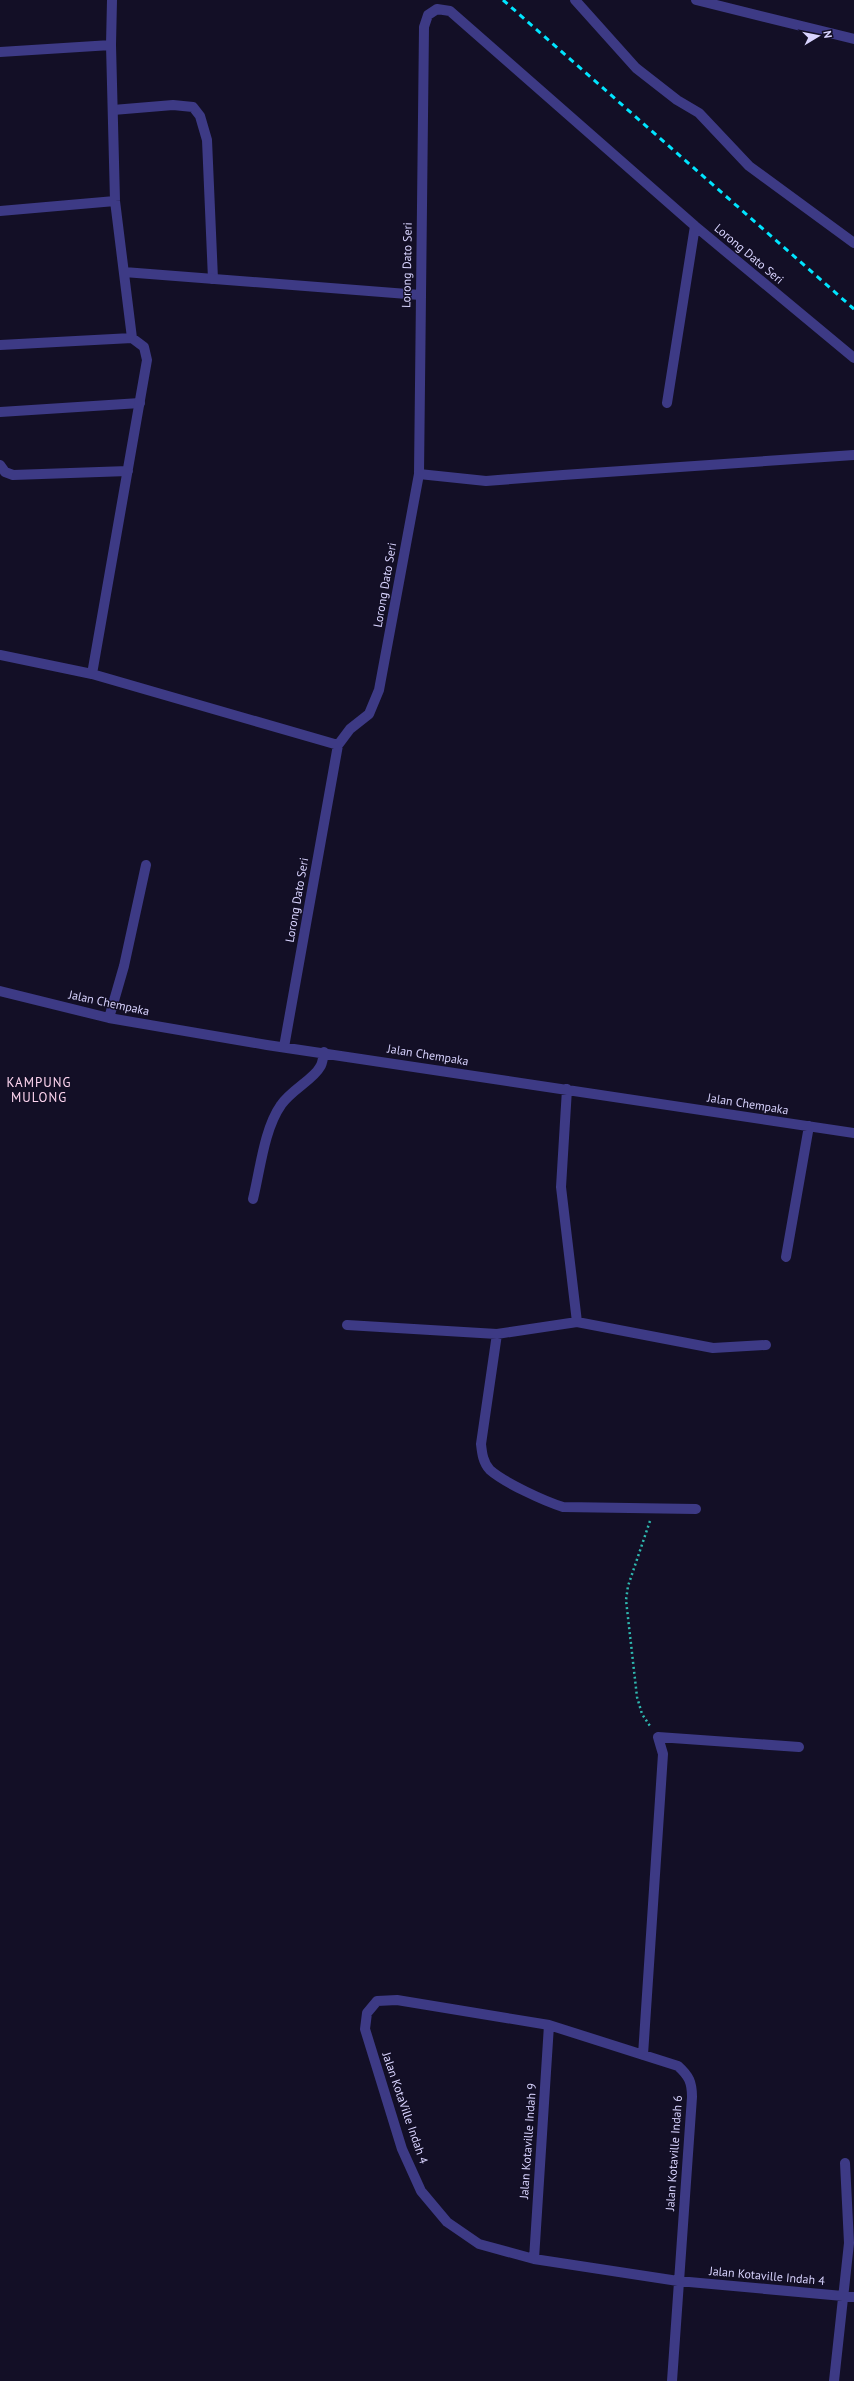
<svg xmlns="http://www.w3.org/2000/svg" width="854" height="2381" font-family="'PT Sans',sans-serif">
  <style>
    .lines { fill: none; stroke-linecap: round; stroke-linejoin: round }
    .path { stroke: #2fb8b0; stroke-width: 2.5; stroke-dasharray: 2 3; stroke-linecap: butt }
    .service { stroke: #3d3a85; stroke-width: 10 }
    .minor { stroke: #3d3a85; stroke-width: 10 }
    .rail { stroke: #00e5ff; stroke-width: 3; stroke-dasharray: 6 5; stroke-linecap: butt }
    .labels { text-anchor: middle; stroke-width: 3; stroke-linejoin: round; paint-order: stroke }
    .street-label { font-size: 12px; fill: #d9d4ff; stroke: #130f26 }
    .neighbourhood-label { font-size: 13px; letter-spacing: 1px; fill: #ffd6f0; stroke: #130f26 }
  </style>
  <rect width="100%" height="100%" fill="#130f26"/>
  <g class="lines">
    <!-- path -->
    <path class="path" d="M650 1521 628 1586 626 1600 637 1697 642 1714 650 1726"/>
    <!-- service -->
    <path class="service" d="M113 110 173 105 193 107 200 116 207 140 213 279
      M0 412 140 403"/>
    <!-- minor -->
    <path class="minor" d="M112 0 111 45 115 201 132 338
      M575 0 636 68 677 100 699 113 749 166 854 243
      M696 0 854 39
      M0 52 111 45
      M0 211 115 201
      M124 272 420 295
      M0 345 132 338 144 347 147 360 92 674 0 655
      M667 403 695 226
      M0 465 5 472 13 475 128 471
      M419 474 486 481 563 475 854 455
      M92 674 338 745
      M0 991 109 1018 267 1045 854 1133
      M109 1018 124 966 146 865
      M284 1047 338 745 350 729 369 714 379 690 419 474 424 27 428 15 437 9 450 11 695 226 854 358
      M567 1089 561 1187 577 1322
      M253 1199C260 1171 264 1129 281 1105 291 1090 314 1079 320 1067 323 1063 323 1056 324 1052
      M786 1257 809 1126
      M347 1325 497 1334 577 1322 713 1348 766 1345
      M497 1334 481 1444C482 1453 483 1463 490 1470 505 1483 544 1501 563 1507L696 1509
      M643 2055 663 1754 658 1737 799 1747
      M534 2259 549 2025
      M672 2381 692 2097C692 2082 689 2076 678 2066L549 2025 397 2000 377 2001 367 2013 365 2029 402 2149 421 2191 447 2222 479 2244 534 2259 678 2281 854 2297
      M834 2381 849 2243 845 2163"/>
    <!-- rail -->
    <path class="rail" d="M503 0 854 309"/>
  </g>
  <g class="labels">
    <!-- street labels -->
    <g class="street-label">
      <text transform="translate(749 254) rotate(40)" y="4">Lorong Dato Seri</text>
      <text transform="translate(407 265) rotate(-89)" y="4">Lorong Dato Seri</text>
      <text transform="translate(385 585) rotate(-80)" y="4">Lorong Dato Seri</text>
      <text transform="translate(297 900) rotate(-80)" y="4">Lorong Dato Seri</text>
      <text transform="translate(109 1003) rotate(12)" y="4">Jalan Chempaka</text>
      <text transform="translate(428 1055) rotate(9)" y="4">Jalan Chempaka</text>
      <text transform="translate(748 1104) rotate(9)" y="4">Jalan Chempaka</text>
      <text transform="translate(405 2108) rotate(71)" y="4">Jalan KotaVille Indah 4</text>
      <text transform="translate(528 2141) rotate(-86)" y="4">Jalan Kotaville Indah 9</text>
      <text transform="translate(674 2153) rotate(-86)" y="4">Jalan Kotaville Indah 6</text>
      <text transform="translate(767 2276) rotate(5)" y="4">Jalan Kotaville Indah 4</text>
    </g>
    <!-- neighbourhood labels -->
    <g class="neighbourhood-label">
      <text x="39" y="1087">KAMPUNG<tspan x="39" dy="15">MULONG</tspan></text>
    </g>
  </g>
  <!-- north arrow -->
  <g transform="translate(818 36) rotate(80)" stroke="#130f26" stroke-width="3" paint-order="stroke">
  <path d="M0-3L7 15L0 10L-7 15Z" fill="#d9d4ff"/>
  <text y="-6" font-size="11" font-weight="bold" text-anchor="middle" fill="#d9d4ff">N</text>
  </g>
</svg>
